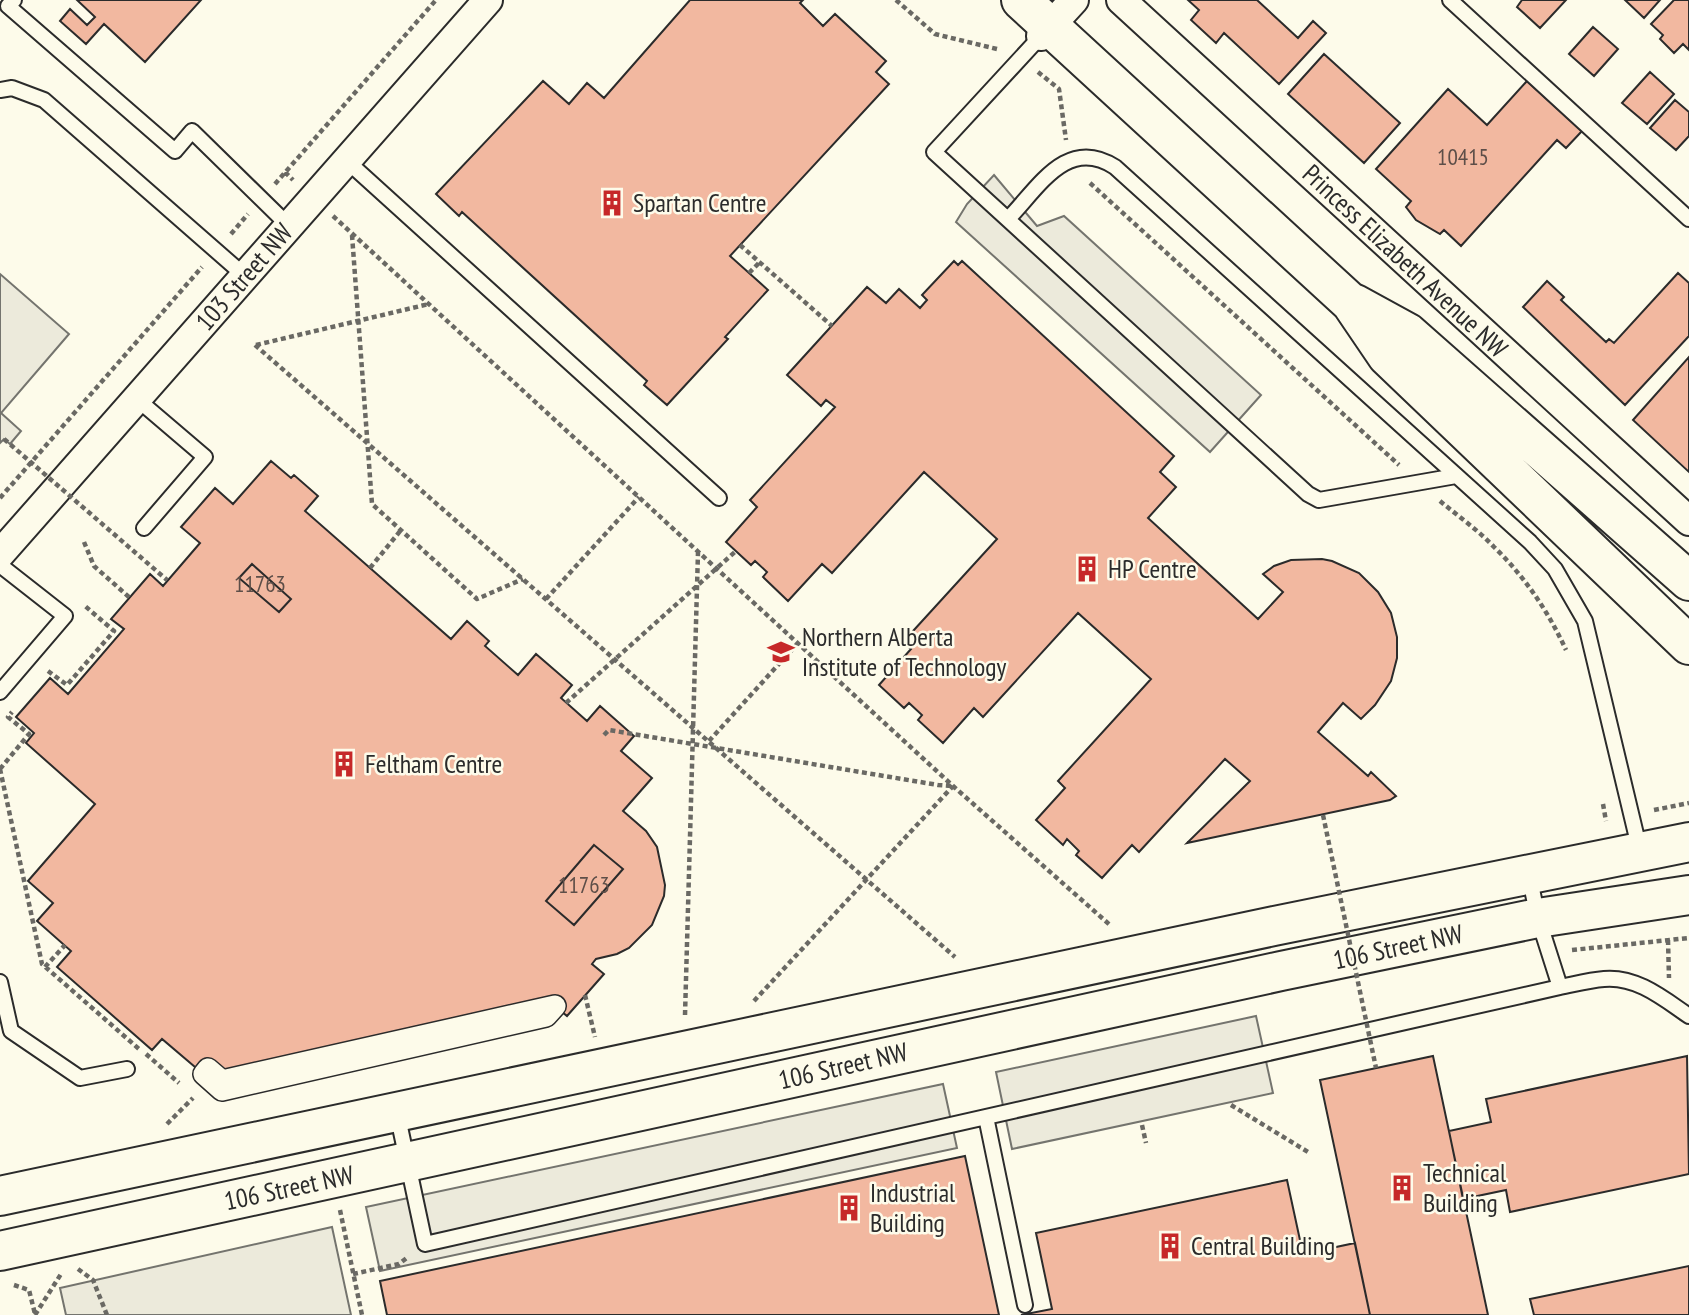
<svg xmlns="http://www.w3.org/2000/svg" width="1689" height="1315" font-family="'PT Sans Narrow',sans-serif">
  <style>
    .parking { fill: #eceadb; stroke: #74746e; stroke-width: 2 }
    .building { fill: #f2b8a0; stroke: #2b2b2b; stroke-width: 2 }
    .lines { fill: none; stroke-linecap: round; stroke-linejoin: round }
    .service-casing { stroke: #2b2b2b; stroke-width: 18 }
    .pedestrian-casing { stroke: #2b2b2b; stroke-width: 24 }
    .minor-casing { stroke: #2b2b2b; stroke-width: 32 }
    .secondary-casing { stroke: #2b2b2b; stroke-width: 42 }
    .path { stroke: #6a6964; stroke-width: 4.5; stroke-dasharray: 5 3.5; stroke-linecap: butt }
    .service { stroke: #fdfbea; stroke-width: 14 }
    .pedestrian { stroke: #fdfbea; stroke-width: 21 }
    .minor { stroke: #fdfbea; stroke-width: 28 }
    .secondary { stroke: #fdfbea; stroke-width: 38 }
    .path-bridge { stroke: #6a6964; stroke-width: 4.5; stroke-dasharray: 5 3.5; stroke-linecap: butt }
    .labels { text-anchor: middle; stroke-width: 5; stroke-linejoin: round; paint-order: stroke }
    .number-label { font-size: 23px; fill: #5d4e48 }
    .poi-label { font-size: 26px; fill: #2b2b2b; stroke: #fdfbea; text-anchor: start }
    .street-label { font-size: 26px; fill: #2b2b2b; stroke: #fdfbea }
  </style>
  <rect width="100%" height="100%" fill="#fdfbea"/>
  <!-- parking -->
  <path class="parking" d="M994 175 1037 226 1064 216 1261 395 1210 452 956 222 967 204Z
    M0 274 69 334 1 413 21 431 10 444 4 439 0 443Z
    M1256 1016 1273 1093 1012 1149 996 1072Z
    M943 1084 957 1148 380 1271 366 1207Z
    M332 1227 351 1315H66L60 1288Z"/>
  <!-- building -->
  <path class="building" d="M77 0H201L145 62 104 24 86 44 60 21 70 9 87 25 95 17Z
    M690 0H803L800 3 823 26 835 14 886 61 876 72 889 84 730 256 768 290 725 337 728 339 667 405 644 385 647 381 462 212 459 216 436 194 543 81 569 104 587 83 604 98Z
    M1188 0H1257L1298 38 1313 21 1326 33 1279 84 1224 33 1216 43 1191 20 1199 10Z
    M1522 0H1566L1540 28 1517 7Z
    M1625 0H1660L1644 18Z
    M1674 0H1689V50L1683 44 1674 53 1660 39 1663 35 1651 24Z
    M1593 27 1618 49 1594 76 1569 54Z
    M1324 54 1400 123 1364 163 1288 94Z
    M1650 72 1674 94 1647 124 1622 103Z
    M1527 81 1582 131 1566 148 1557 140 1461 246 1444 230 1440 234 1416 220 1406 207 1411 201 1376 169 1448 89 1487 125Z
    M1675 100 1689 112V136L1676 150 1650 128Z
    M954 261 958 265 962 261 1174 456 1160 472 1176 487 1148 518 1258 619 1283 592 1263 574 1274 566 1291 560 1322 559 1332 561 1359 573 1378 592 1391 613 1397 637V658L1391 681 1375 705 1361 719 1343 703 1318 732 1368 776 1371 772 1396 796 1390 800 1187 843 1250 781 1225 759 1139 852 1132 845 1102 878 1076 855 1079 851 1067 839 1063 845 1036 820 1065 788 1058 781 1151 679 1078 613 983 717 974 708 943 743 918 720 922 715 909 703 904 708 879 685 911 649 903 642 997 539 924 472 832 573 822 564 788 601 763 577 767 572 755 561 751 565 726 542 757 507 750 500 835 407 826 400 821 406 787 375 867 287 886 303 899 289 920 308 927 300 922 295Z
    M1678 273 1689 283V336L1625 405 1523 307 1547 281 1564 297 1561 300 1606 342 1609 339 1614 343Z
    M1689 357V472L1633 420Z
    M271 461 291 478 294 475 318 496 305 511 451 639 467 621 489 641 485 646 518 675 536 654 572 685 561 698 587 721 600 706 634 736 621 751 652 778 623 811 646 831 657 847 665 885 664 896 652 925 629 948 617 954 596 959 592 964 604 974 567 1016 555 1006 222 1090 162 1039 152 1050 57 967 71 951 37 921 53 903 28 881 95 804 26 743 34 733 16 717 50 678 68 694 124 629 111 619 150 574 163 586 200 543 181 527 215 488 233 504Z
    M252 564 291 599 279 612 239 578Z
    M594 845 623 869 574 925 546 901Z
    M594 845 623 869 574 925 546 901Z
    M1433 1056 1488 1315H1370L1320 1080Z
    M1687 1056 1689 1174 1510 1212 1506 1190 1463 1199 1449 1131 1491 1122 1486 1099Z
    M965 1156 999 1315H387L380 1281Z
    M1287 1180 1303 1254 1355 1243 1370 1315H1021L1052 1309 1036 1233Z
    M1689 1266V1315H1534L1530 1299Z"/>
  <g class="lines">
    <!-- service casing -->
    <g class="service-casing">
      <path id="service" d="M14 0 8 6 175 151 192 131 289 226
        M1450 0 1689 219
        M1041 36 934 152 1308 494 1319 500 1456 476
        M0 90 12 88 44 100 245 276
        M347 161 719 498
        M1008 219C1039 187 1067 136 1115 167L1530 542 1555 569 1585 621 1640 851
        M137 399 205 457 144 528
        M0 565 65 616 0 692
        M0 982 11 1031 80 1078 127 1069
        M1560 987C1575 984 1590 980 1604 979 1637 976 1664 999 1689 1016
        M397 1113 425 1244 1560 987 1538 918 1529 875
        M986 1117 1025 1305"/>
    </g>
    <!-- pedestrian casing -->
    <g class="pedestrian-casing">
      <path id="pedestrian" d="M555 1006 546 1016 222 1090 204 1074 208 1069 222 1081Z"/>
    </g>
    <!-- minor casing -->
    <g class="minor-casing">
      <path id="minor" d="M1121 0 1689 521
        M1041 36 1074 0
        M0 554 488 0"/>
    </g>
    <!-- secondary casing -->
    <g class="secondary-casing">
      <path id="secondary" d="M1021 0 1351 303 1387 356 1689 645
        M1355 304 1408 333 1689 581
        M0 1196 1274 926 1689 842
        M0 1251 1281 971 1538 918 1689 895"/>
    </g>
    <!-- path -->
    <path class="path" d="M896 0 935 34 997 49
      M1038 72 1059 89 1066 140
      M285 172 293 180
      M1090 183 1399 465
      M275 184 436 0
      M333 216 953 786 1110 925
      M231 234 248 214
      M352 235 372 504 477 599 523 579
      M740 245 832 326
      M749 273 760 262
      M255 345 955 957
      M256 345 429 304
      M0 498 202 267
      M1440 501C1458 516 1478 530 1494 547 1525 577 1548 611 1566 650
      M84 542 94 566 130 598
      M370 568 401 530
      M546 599 639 497
      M48 671 67 685 114 631 85 606
      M604 735 609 730 938 785 952 786
      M709 741 798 643
      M0 769 42 964 139 1049
      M0 769 29 734 8 717 12 712
      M1603 804 1606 821
      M1654 810 1689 803
      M1668 940 1669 978
      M1572 950 1689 938
      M45 967 65 945
      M585 995 595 1037
      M754 1001 953 786
      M685 1015 698 552
      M146 1054 179 1083
      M1231 1105 1308 1152
      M167 1124 193 1098
      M1142 1125 1146 1143
      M340 1210 362 1315
      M78 1269 93 1280 107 1315
      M353 1274 399 1264 408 1257
      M14 1285 29 1290 35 1314
      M35 1315 61 1274"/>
    <!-- service -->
    <use href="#service" class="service"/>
    <!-- pedestrian -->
    <use href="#pedestrian" class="pedestrian"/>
    <!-- minor -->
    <use href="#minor" class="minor"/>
    <!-- secondary -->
    <use href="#secondary" class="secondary"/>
    <!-- path-bridge -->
    <path class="path-bridge" d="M4 439 167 580
      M566 703 736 551
      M1323 815 1376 1068"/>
  </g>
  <!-- icons -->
  <defs>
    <g id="building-bare" transform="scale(2.1)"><path d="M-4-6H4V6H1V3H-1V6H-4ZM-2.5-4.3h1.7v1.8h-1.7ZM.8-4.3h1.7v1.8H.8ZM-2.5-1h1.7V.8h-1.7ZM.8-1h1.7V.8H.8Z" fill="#c62828" stroke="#fdfbea" stroke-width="2.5" paint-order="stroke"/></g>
    <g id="university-bare" transform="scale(2.1)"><path d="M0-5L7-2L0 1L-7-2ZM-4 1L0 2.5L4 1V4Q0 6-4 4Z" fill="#c62828" stroke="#fdfbea" stroke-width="2.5" paint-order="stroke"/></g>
  </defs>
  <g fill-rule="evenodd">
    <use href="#building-bare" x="612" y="203"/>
    <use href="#building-bare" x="1087" y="569"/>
    <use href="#university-bare" x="781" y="652"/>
    <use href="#building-bare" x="344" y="764"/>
    <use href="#building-bare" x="1402" y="1188"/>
    <use href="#building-bare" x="849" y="1208"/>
    <use href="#building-bare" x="1170" y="1246"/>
  </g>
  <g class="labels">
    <!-- number labels -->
    <g class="number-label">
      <text x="1463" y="165">10415</text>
      <text x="260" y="592">11763</text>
      <text x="584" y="893">11763</text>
    </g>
    <!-- poi labels -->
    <g class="poi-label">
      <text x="633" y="212">Spartan Centre</text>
      <text x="1108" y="578">HP Centre</text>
      <text x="802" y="646">Northern Alberta<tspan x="802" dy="30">Institute of Technology</tspan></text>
      <text x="365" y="773">Feltham Centre</text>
      <text x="1423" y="1182">Technical<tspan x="1423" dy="30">Building</tspan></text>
      <text x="870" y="1202">Industrial<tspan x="870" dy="30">Building</tspan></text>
      <text x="1191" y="1255">Central Building</text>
    </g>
    <!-- street labels -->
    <g class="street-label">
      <text transform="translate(1405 261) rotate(43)" y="9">Princess Elizabeth Avenue NW</text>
      <text transform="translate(244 277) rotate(-49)" y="9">103 Street NW</text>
      <text transform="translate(1398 947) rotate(-12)" y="9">106 Street NW</text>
      <text transform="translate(843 1066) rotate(-13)" y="9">106 Street NW</text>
      <text transform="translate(289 1188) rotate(-12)" y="9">106 Street NW</text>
    </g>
  </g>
</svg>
